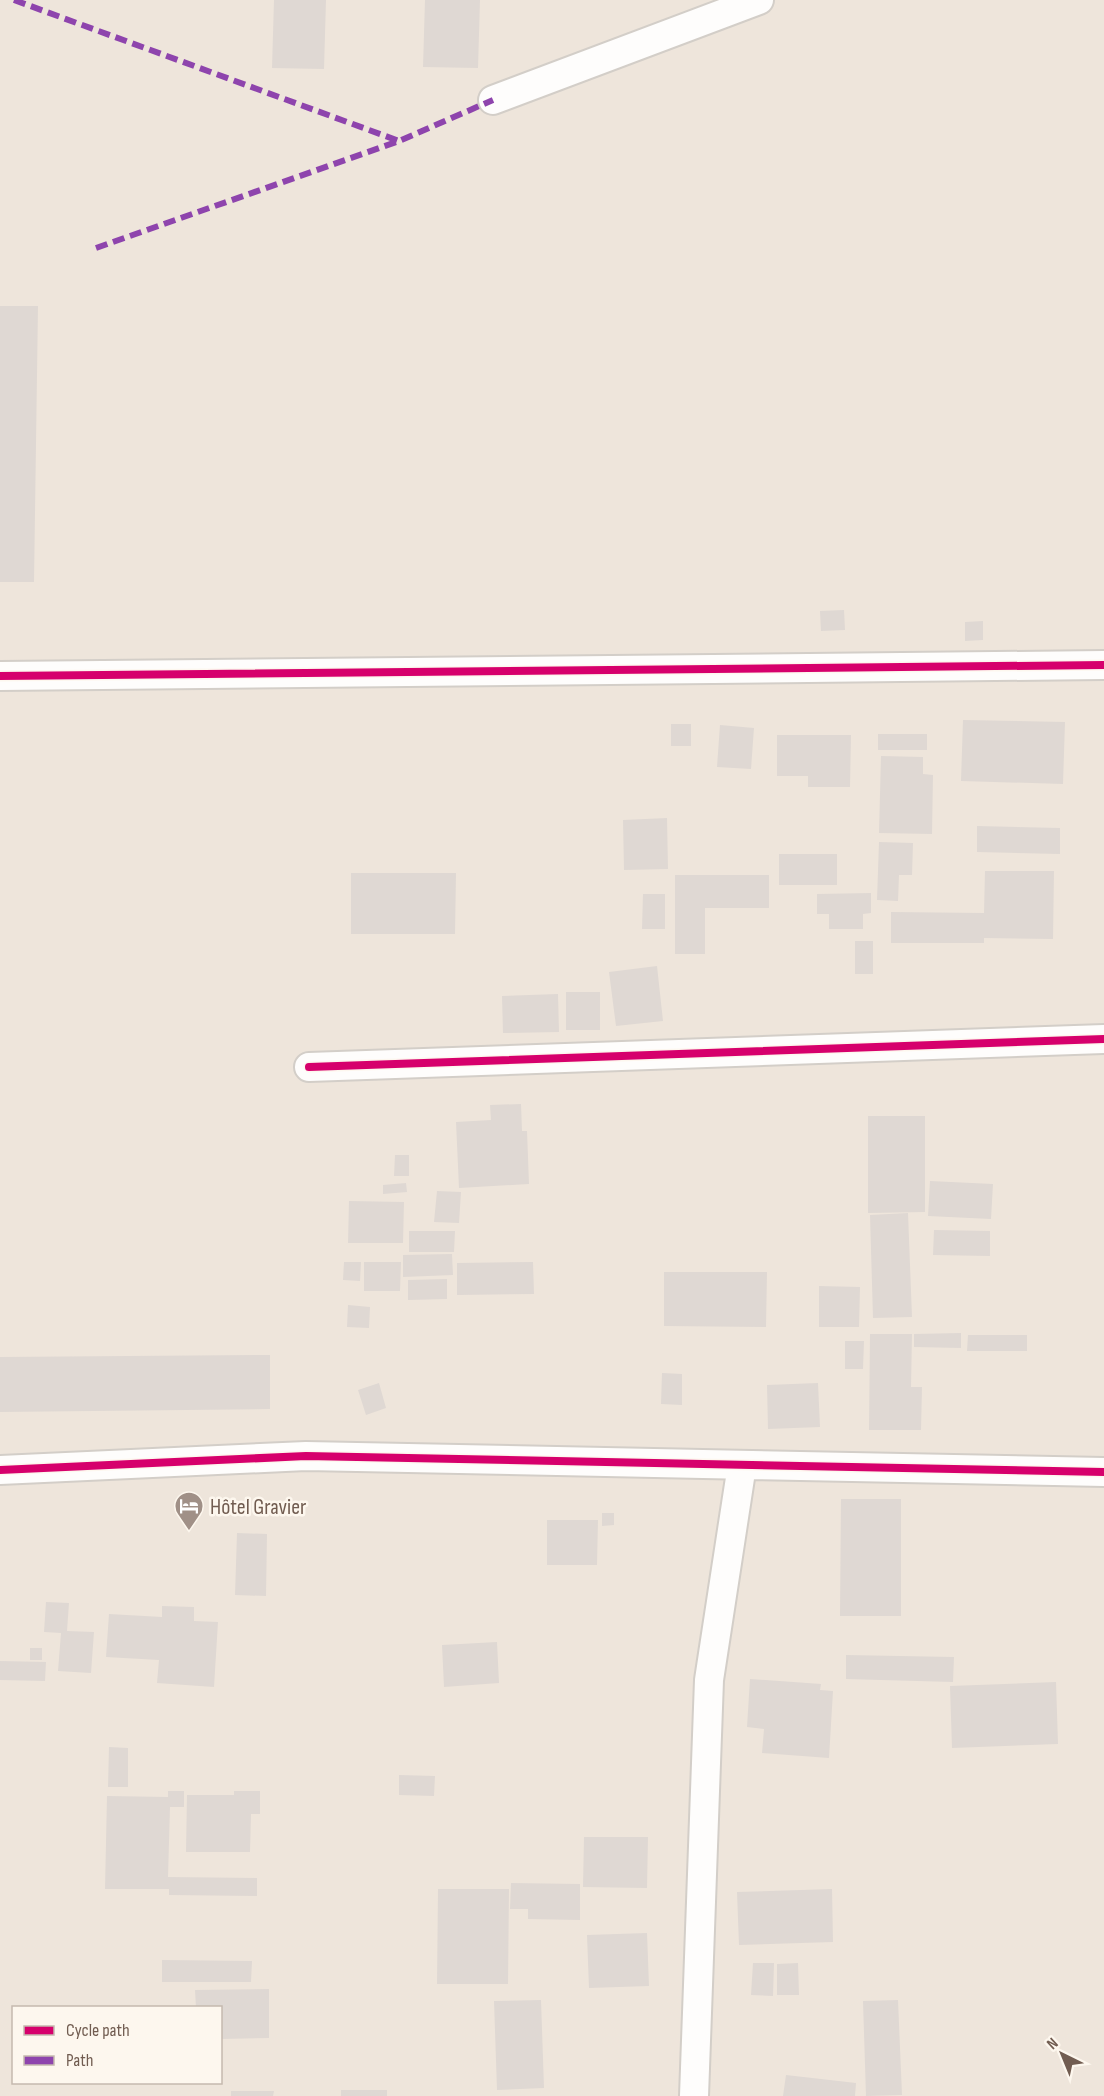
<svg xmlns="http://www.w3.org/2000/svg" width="1104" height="2096" font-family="'Sofia Sans Condensed',sans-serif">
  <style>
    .residential { fill: #eee5db; fill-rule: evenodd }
    .building { fill: #dfd8d3 }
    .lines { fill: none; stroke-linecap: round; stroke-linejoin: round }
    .minor-casing { stroke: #d3cec8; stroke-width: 32 }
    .minor { stroke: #fefdfc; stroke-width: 28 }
    .quiet { stroke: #8e44ad; stroke-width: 6; stroke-dasharray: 12 6; stroke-linecap: butt }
    .cycleway-casing { stroke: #fdf7ee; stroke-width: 11 }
    .cycleway { stroke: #d6006c; stroke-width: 8 }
    .labels { text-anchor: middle; stroke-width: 5; stroke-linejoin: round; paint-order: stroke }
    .poi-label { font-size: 22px; fill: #715c50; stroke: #fdf7ee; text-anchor: start }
  </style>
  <rect width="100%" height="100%" fill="#f6f2ed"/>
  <!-- residential -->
  <path class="residential" d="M0 0H1104V2096H0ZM14 2008H220V2082H14Z"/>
  <!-- building -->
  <path class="building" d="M274 0H326L324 69 272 68Z
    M425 0H480L478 68 423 67Z
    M0 306H38L34 582H0Z
    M844 610 845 630 821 631 820 611Z
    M983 621V640L965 641V622Z
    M963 720 1065 722 1063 784 961 781Z
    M671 724H691V746H671Z
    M720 725 754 728 751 769 717 767Z
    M878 734H927V750H878Z
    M777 735H851L850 787H808V776H777Z
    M881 756 923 757V774L933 775 932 834 879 833Z
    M667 818 668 869 624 870 623 820Z
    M977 826 1060 828V854L977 852Z
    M879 842 913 843 912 875H899L898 901 877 900Z
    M779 854H837V885H779Z
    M985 871H1054L1053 939 984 938V943H891V912L984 913Z
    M351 873H456L455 934H351Z
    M675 875H769V908H705V954H675Z
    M871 893V913L863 914V929H829V914H817V894Z
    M643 894H665V929H642Z
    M855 941H873V974H855Z
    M657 966 663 1021 616 1026 609 972Z
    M566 992H600V1030H566Z
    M558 994 559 1032 503 1033 502 996Z
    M521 1104 522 1131H527L529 1184 459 1188 456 1122 491 1120 490 1105Z
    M868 1116H925V1212L868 1213Z
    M395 1155H409V1176H394Z
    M930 1181 993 1184 991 1219 928 1216Z
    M406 1183 407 1192 383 1194V1185Z
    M437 1191 461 1192 459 1223 434 1222Z
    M349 1201 404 1202 403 1243H348Z
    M908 1213 912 1317 873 1318 870 1215Z
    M934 1230 990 1231V1256L933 1255Z
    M409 1231H455L454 1252H409Z
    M452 1254 453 1275 403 1277V1255Z
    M344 1262H361L360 1281 343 1280Z
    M364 1262H401L400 1291H364Z
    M533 1262 534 1294 457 1295V1263Z
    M664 1272H767L766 1327 664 1326Z
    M447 1279V1299L408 1300V1280Z
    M819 1286 860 1287 859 1327H819Z
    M348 1305 370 1307 369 1328 347 1327Z
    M961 1333V1348L914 1347V1334Z
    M870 1334H912L911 1387H922L921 1430H869Z
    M968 1335H1027V1351H967Z
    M845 1341H864L863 1369H845Z
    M270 1355V1409L0 1412V1357Z
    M662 1373 682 1374V1405L661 1404Z
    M379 1383 386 1408 366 1415 358 1390Z
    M818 1383 820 1427 768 1429 767 1385Z
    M841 1499H901V1616H840Z
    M602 1513H614V1525L602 1526Z
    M547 1520H598L597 1565H547Z
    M237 1533 267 1534 266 1596 235 1595Z
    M46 1602 69 1603 67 1631 94 1632 91 1673 58 1671 61 1633 44 1632Z
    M162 1606 194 1607V1621L218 1622 214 1687 157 1683 159 1660 106 1657 109 1614 162 1617Z
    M497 1642 499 1683 444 1687 442 1645Z
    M30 1648H42V1660H30Z
    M846 1655 954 1657 953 1682 846 1679Z
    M0 1661 46 1662 45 1681 0 1680Z
    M750 1679 821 1684 820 1690 833 1691 829 1758 762 1753 764 1729 747 1727Z
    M1056 1682 1058 1744 952 1748 950 1686Z
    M109 1747 128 1748V1787H108Z
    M399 1775 435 1776 434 1796 399 1795Z
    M168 1791H184V1807H170L168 1877 257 1878V1896L169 1895V1889H105L107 1796 168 1797Z
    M234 1791H260V1814H251L250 1852H186L187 1795H234Z
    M584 1837H648L647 1888 583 1887Z
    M511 1883 580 1884V1920L528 1919V1909H510Z
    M438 1889H509L508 1984H437Z
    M832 1889 833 1942 739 1945 737 1892Z
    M647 1933 649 1986 589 1988 587 1935Z
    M162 1960 252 1961 251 1982H162Z
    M753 1963H774L773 1996 751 1995Z
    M798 1963 799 1995H777V1964Z
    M269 1989V2038L220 2039V2008H196L195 1990Z
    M541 2000 544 2088 497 2090 494 2001Z
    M898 2000 902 2095 866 2096 863 2001Z
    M786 2075 856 2083 855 2096H783Z
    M341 2090H387V2096H341Z
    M231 2091H274L273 2096H231Z"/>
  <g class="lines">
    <!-- minor casing -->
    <g class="minor-casing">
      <path id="minor" d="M493 100 759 0
        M0 676 1104 665
        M309 1067 1104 1039
        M0 1470 306 1456 1104 1472
        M694 2096 709 1680 742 1465"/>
    </g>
    <!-- minor -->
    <use href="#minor" class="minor"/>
    <!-- quiet -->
    <path class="quiet" d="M14 0 399 141
      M96 248 399 141 493 100"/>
    <!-- cycleway casing -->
    <g class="cycleway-casing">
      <path id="cycleway" d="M0 676 1104 665
        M309 1067 1104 1039
        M0 1470 306 1456 1104 1472"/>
    </g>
    <!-- cycleway -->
    <use href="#cycleway" class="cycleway"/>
  </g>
  <!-- icons -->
  <defs>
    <g id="hotel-pin" transform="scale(1.5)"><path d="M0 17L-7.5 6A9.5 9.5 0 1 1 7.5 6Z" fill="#a09087" stroke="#fdf7ee"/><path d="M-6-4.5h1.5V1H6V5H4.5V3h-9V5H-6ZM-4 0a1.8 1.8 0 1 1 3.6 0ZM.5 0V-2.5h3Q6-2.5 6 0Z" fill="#fff"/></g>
  </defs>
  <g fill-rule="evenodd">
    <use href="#hotel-pin" x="189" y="1506"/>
  </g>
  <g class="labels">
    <!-- poi labels -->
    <g class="poi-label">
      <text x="210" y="1514">Hôtel Gravier</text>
    </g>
  </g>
  <!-- legend -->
  <rect x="12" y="2006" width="210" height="78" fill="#fdf7ee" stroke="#c5b9af" stroke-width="1.5"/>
  <rect x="24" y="2026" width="30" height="9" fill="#d6006c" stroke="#c5b9af" stroke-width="1.5"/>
  <text x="66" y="2036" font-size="18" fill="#715c50">Cycle path</text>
  <rect x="24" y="2056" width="30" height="9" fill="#8e44ad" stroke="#c5b9af" stroke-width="1.5"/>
  <text x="66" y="2066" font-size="18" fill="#715c50">Path</text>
  <!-- north arrow -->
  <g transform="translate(1062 2054) rotate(317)" stroke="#fdf7ee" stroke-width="4.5" paint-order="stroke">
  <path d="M0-4.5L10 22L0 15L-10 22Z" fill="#715c50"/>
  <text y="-9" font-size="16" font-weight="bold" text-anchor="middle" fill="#715c50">N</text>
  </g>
</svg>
